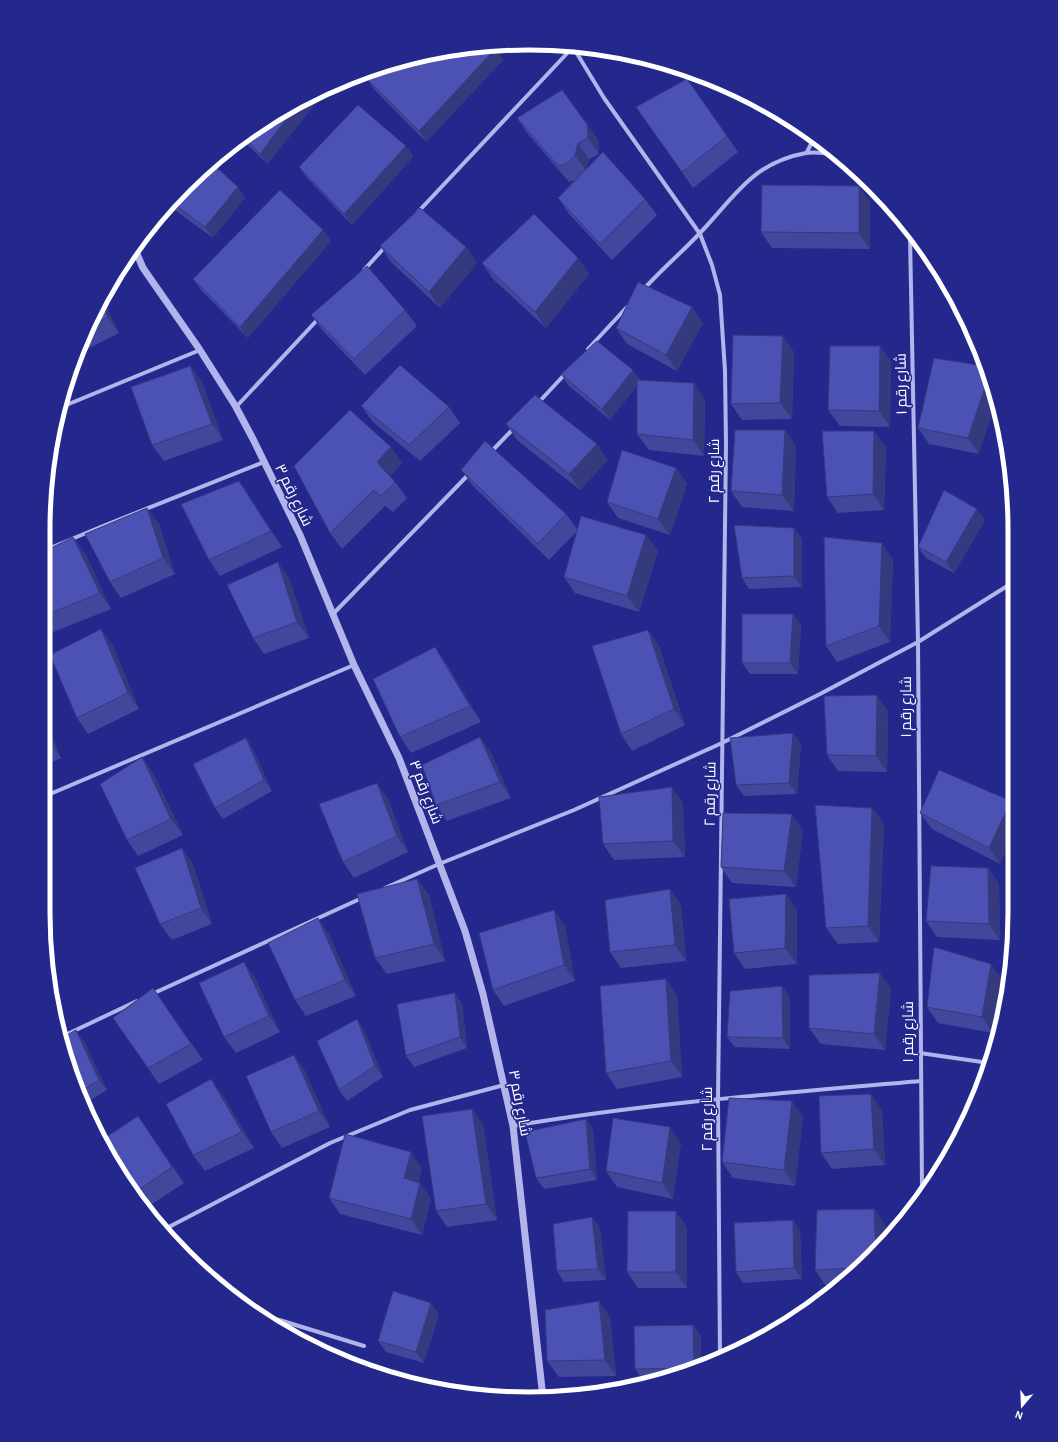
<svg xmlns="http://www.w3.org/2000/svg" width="1058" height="1442" font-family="'Alegreya Sans',Cairo,sans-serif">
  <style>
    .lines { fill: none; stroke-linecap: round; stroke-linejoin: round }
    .minor { stroke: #b2b5eb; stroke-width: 4 }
    .tertiary { stroke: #b2b5eb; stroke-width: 7 }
    .wall { fill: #41479a }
    .shaded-wall { fill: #35397d }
    .building { fill: #4c52b3; stroke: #35397d }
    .labels { text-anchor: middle; stroke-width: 3; stroke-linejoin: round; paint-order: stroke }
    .street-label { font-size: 15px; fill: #fff; stroke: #24288c }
    .rim { fill: none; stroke: #fff; stroke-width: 5 }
  </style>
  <rect width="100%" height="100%" fill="#24288c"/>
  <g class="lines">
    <!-- minor -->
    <path class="minor" d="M573 47 604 98 700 234 712 265 720 295 725 371 726 444 718 1099 720 1359
      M807 152 814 138
      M417 213 573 47
      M905 223 910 237 918 642 922 1192
      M364 270 385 247
      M643 290C661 270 681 253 699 234 734 198 751 163 806 153 815 151 827 154 836 154
      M588 349 627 307
      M538 403 566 373
      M236 407 320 317
      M59 408 200 350
      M491 452 514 428
      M43 551 103 526 264 462
      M333 614 469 474
      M43 797 354 665
      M385 888 439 864 574 810 722 743 820 694 918 642 1012 583
      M152 994 362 898
      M59 1038 137 1001
      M920 1053 989 1063
      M513 1126C648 1103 784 1093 921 1081
      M165 1229 330 1143 410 1110 504 1085
      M263 1315 364 1346"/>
    <!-- tertiary -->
    <path class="tertiary" d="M134 247 143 268 200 350 236 407 253 439 300 535 354 665 399 758 465 931 483 994 513 1126 543 1398"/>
  </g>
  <!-- wall -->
  <path class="wall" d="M495 49 503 60 426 142 374 89 366 78Z
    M687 79 738 152 693 188 636 107Z
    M312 94 317 101 268 164 241 139Z
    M517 118 587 124 598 140 599 154 589 159 586 169 645 199 657 215 612 260 569 214 558 198 575 180 569 182 528 134Z
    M406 146 413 157 352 225 307 178 299 167Z
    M212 163 245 198 213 238 168 205Z
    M870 202V249L772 248 761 232Z
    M323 230 331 241 248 338 201 290 193 279Z
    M380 246 466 247 477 263 440 308 391 262Z
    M578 258 589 274 546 328 493 279 482 263Z
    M935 269 946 288 943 287 935 276Z
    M103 299 119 333 81 352 78 349 80 343Z
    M692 307 703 323 677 371 627 344 616 328Z
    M405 310 417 326 365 375 323 331 311 315Z
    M880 346 891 362 890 427 840 426 828 410Z
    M794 352 792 419 742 420 731 404Z
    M934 358 979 454 929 444 918 428Z
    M190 366 202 382 223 440 164 461 152 445Z
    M561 374 640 380 705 399 704 456 649 450 637 434V386L610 420 568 385Z
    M361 406 449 407 460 423 420 461 373 422Z
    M506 424 608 460 580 490 517 440Z
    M785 430 796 446 794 511 742 507 731 491Z
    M874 431 886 447 884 510 838 513 827 497Z
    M391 447 402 463 390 476 395 482 407 498 393 512 385 506 342 549 330 533Z
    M676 468 687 484 670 535 618 518 607 502Z
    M461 470 566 514 577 529 658 551 639 612 575 593 564 577 577 531 549 560 473 486Z
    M239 481 250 497 282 547 220 576 209 560Z
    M147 508 159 524 175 574 121 598 110 582Z
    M985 520 954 573 926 558 918 547Z
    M794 528 802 539V587L749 589 742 578Z
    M43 552 85 553 111 609 43 636Z
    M893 559 890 642 837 662 826 646Z
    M289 578 309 638 264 654 253 638Z
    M793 614 801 625 798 674H750L742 663Z
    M101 629 113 646 139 709 88 734 77 718Z
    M648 630 659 646 685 725 632 751 621 734Z
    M446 663 481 722 411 753 400 737Z
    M888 711 887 772 838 771 827 755Z
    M43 715 61 758 43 766Z
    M793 733 801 744 797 794 744 796 736 785Z
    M480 737 491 753 511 798 447 821 436 805Z
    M246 738 253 749 272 791 223 819 215 808Z
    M142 757 153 773 183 835 138 856 127 840Z
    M377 783 388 799 408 852 354 878 343 862Z
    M683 803 685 857 614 860 603 844Z
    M1013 803V836L1000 864 932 829 920 813Z
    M872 808 884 824 879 942 838 944 826 928Z
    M803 830 796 887 732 883 721 867Z
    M182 848 193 864 212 924 172 940 160 924Z
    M988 868 999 884 1000 940 937 937 926 921Z
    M417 879 429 895 445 961 387 974 375 958Z
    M681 905 686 961 621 968 610 952Z
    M797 910V964L745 969 734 953Z
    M565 926 575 981 504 1006 493 990Z
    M329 934 356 996 306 1016 295 1000Z
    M255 978 280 1032 236 1053 224 1037Z
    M666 979 677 995 682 1077 617 1089 606 1073Z
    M1003 980 993 1033 938 1023 927 1007Z
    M153 988 203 1060 159 1084 113 1018Z
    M891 989 885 1050 821 1044 809 1028Z
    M790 997V1049L735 1047 727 1037Z
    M462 1004 467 1048 414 1067 406 1056Z
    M56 1010 59 1018 57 1019Z
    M364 1030 383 1077 347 1101 339 1090Z
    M60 1039 84 1041 107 1090 83 1105 80 1099Z
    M294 1055 305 1071 330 1127 282 1148 271 1132Z
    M223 1095 254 1148 205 1171 193 1155Z
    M882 1110 885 1165 832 1169 821 1153Z
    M138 1116 184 1183 146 1208 125 1183 102 1140Z
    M803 1117 795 1186 733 1178 722 1162Z
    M586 1119 593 1130 597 1180 544 1189 536 1178Z
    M483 1125 497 1220 447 1227 436 1211Z
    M681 1143 673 1199 617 1187 606 1171Z
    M422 1168 418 1182 420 1183 431 1199 422 1235 340 1214 329 1198Z
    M874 1209 885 1225 886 1241 839 1286H826L815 1270Z
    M793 1220 800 1231 802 1279 743 1283 736 1272Z
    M687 1227V1288H638L627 1272Z
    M600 1228 606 1280 564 1282 557 1271Z
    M599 1301 610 1317 616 1376 559 1377 547 1361Z
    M439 1314 424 1363 386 1352 378 1341Z
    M693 1325 701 1336V1366L650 1379H642L635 1369Z"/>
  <!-- shaded-wall -->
  <path class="shaded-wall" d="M495 49 503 60 426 142 419 131Z
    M312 94 317 101 268 164 260 154 299 102Z
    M587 124 598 140 599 154 588 138Z
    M578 143 589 159 586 171 575 155Z
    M406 146 413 157 352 225 344 214Z
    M859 186 870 202V249L859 233Z
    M238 187 245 198 213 238 205 227Z
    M323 230 331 241 248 338 240 327Z
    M466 247 477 263 440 308 429 292Z
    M578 258 589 274 546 328 535 312Z
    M103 299 119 333 108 317 102 303Z
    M692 307 703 323 677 371 666 355Z
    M783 336 794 352 792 419 780 403Z
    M880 346 891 362 890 427 879 411Z
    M190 366 202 382 223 440 212 424Z
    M633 370 641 381 610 420 602 409Z
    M988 379 995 406 979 454 968 438Z
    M694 383 705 399 704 456 693 440Z
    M785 430 796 446 794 511 782 495Z
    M874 431 886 447 884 510 873 494Z
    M597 444 608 460 580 490 569 474Z
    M391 447 402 463 389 478 377 462Z
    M676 468 687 484 670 535 658 519Z
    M239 481 250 497 282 547 271 531Z
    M147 508 159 524 175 574 163 558Z
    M977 509 985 520 954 573 946 562Z
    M794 528 802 539V587L794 576Z
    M646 535 658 551 639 612 627 596Z
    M73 537 85 553 111 609 100 593Z
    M882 543 893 559 890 642 879 626Z
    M278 562 289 578 309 638 297 622Z
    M793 614 801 625 798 674 790 663Z
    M101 629 113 646 139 709 128 693Z
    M648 630 659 646 685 725 674 709Z
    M435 647 446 663 481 722 470 706Z
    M877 695 888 711 887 772 876 756Z
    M43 715 61 758 50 742 43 725Z
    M793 733 801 744 797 794 789 783Z
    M480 737 491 753 511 798 500 782Z
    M246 738 253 749 272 791 264 780Z
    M142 757 153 773 183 835 171 819Z
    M377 783 388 799 408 852 397 836Z
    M672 787 683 803 685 857 673 841Z
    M1011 801 1013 803V836L1000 864 989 848Z
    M872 808 884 824 879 942 868 926Z
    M792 814 803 830 796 887 784 871Z
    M182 848 193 864 212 924 201 908Z
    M988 868 999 884 1000 940 989 924Z
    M417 879 429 895 445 961 434 944Z
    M670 889 681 905 686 961 675 945Z
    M786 894 797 910V964L785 948Z
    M554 910 565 926 575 981 564 965Z
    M318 918 329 934 356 996 345 980Z
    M244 962 255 978 280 1032 269 1016Z
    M991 964 1003 980 993 1033 982 1017Z
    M880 973 891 989 885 1050 874 1034Z
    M666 979 677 995 682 1077 671 1061Z
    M782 986 790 997V1049L783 1038Z
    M455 993 462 1004 467 1048 460 1037Z
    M357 1019 364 1030 383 1077 375 1066Z
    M76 1030 84 1041 107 1090 99 1080Z
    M294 1055 305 1071 330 1127 319 1111Z
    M211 1079 223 1095 254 1148 242 1132Z
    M871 1094 882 1110 885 1165 874 1149Z
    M792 1101 803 1117 795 1186 784 1170Z
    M472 1109 483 1125 497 1220 486 1204Z
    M586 1119 593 1130 597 1180 590 1169Z
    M670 1127 681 1143 673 1199 662 1183Z
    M411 1152 422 1168 416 1194 404 1178Z
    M420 1183 431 1199 422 1235 411 1219Z
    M874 1209 885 1225 886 1241 876 1251Z
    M676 1211 687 1227V1288L676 1272Z
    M592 1217 600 1228 606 1280 598 1269Z
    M793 1220 800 1231 802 1279 794 1268Z
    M599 1301 610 1317 616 1376 605 1360Z
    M431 1303 439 1314 424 1363 416 1352Z
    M693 1325 701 1336V1366L694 1368Z"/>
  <!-- building -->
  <path class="building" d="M491 45 495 49 419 131 366 78 376 70 403 60Z
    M687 79 727 136 682 172 636 107Z
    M562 90 587 124 588 138 578 143 575 155 566 164 558 166 517 118Z
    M299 102 260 154 243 137Z
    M358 105 406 146 344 214 299 167Z
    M603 152 645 199 600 244 558 198Z
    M212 163 238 187 205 227 171 202Z
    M762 185 859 186V233L761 232Z
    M280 190 323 230 240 327 193 279Z
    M420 208 466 247 429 292 380 246Z
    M534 214 578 258 535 312 482 263Z
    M367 266 405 310 354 359 311 315Z
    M935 269 940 277 935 276Z
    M638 282 692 307 666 355 616 328Z
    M102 303 108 317 89 327Z
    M733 335 783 336 780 403 731 404Z
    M597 341 633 370 602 409 561 374Z
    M830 346H880L879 411 828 410Z
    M934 358 984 366 988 379 968 438 918 428Z
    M400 365 449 407 409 445 361 406Z
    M190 366 212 424 152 445 131 387Z
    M637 380 694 383 693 440 637 434Z
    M535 395 597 444 569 474 506 424Z
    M350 410 391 447 377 462 395 482 381 496 374 490 330 533 294 466Z
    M735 430H785L782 495 731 491Z
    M822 431H874L873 494 827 497Z
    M485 441 566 514 538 544 461 470Z
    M622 450 676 468 658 519 607 502Z
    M239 481 271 531 209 560 181 504Z
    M944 490 977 509 946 562 918 547Z
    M147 508 163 558 110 582 85 534Z
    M581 516 646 535 627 596 564 577Z
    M734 525 794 528V576L742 578Z
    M73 537 100 593 43 616V552Z
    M824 537 882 543 879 626 826 646Z
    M278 562 297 622 253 638 227 585Z
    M742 614H793L790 663H742Z
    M101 629 128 693 77 718 50 655Z
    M648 630 674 709 621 734 592 646Z
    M435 647 470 706 400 737 373 679Z
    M877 695 876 756 827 755 824 696Z
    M43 725 50 742 43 745Z
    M793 733 789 783 736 785 730 738Z
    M480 737 500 782 436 805 422 765Z
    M246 738 264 780 215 808 193 764Z
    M142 757 171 819 127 840 100 784Z
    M939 770 1011 801 989 848 920 813Z
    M377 783 397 836 343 862 319 804Z
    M672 787 673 841 603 844 599 797Z
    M815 805 872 808 868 926 826 928Z
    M723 813 792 814 784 871 721 867Z
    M182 848 201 908 160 924 135 868Z
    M931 866 988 868 989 924 926 921Z
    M417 879 434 944 375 958 357 894Z
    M670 889 675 945 610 952 605 900Z
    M786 894 785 948 734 953 729 899Z
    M554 910 564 965 493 990 479 933Z
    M318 918 345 980 295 1000 268 943Z
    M934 947 991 964 982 1017 927 1007Z
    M244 962 269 1016 224 1037 199 983Z
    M880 973 874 1034 809 1028V975Z
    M666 979 671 1061 606 1073 600 986Z
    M782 986 783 1038 727 1037 730 991Z
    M153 988 191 1044 148 1068 113 1018Z
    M455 993 460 1037 406 1056 397 1004Z
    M357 1019 375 1066 339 1090 317 1041Z
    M76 1030 99 1080 78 1093 60 1039Z
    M294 1055 319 1111 271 1132 246 1076Z
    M211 1079 242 1132 193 1155 166 1104Z
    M871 1094 874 1149 821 1153 819 1096Z
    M729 1098 792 1101 784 1170 722 1162Z
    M472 1109 486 1204 436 1211 422 1116Z
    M138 1116 172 1167 134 1193 124 1181 102 1140Z
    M613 1118 670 1127 662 1183 606 1171Z
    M586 1119 590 1169 536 1178 525 1132Z
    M345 1134 411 1152 404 1178 420 1183 411 1219 329 1198Z
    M874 1209 876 1251 858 1268 815 1270 817 1210Z
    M628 1211H676V1272H627Z
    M592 1217 598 1269 557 1271 553 1224Z
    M793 1220 794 1268 736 1272 734 1223Z
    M393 1291 431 1303 416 1352 378 1341Z
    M599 1301 605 1360 547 1361 545 1310Z
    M693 1325 694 1368 635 1369 634 1326Z"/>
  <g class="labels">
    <!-- street labels -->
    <g class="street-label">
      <text transform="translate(901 384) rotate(-91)" y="5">شارع رقم ١</text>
      <text transform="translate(714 471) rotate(-90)" y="5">شارع رقم ٢</text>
      <text transform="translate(294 495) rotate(64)" y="5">شارع رقم ٣</text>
      <text transform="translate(906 707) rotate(-90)" y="5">شارع رقم ١</text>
      <text transform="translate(426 792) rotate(69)" y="5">شارع رقم ٣</text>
      <text transform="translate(710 794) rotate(-89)" y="5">شارع رقم ٢</text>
      <text transform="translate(908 1032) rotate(-90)" y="5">شارع رقم ١</text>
      <text transform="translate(520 1103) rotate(79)" y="5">شارع رقم ٣</text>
      <text transform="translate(707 1119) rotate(-90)" y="5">شارع رقم ٢</text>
    </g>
  </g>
  <!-- crop -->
  <path d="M0 0H1058V1442H0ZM529 50H529A479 479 0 0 1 1008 529V913A479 479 0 0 1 529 1392H529A479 479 0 0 1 50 913V529A479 479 0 0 1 529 50Z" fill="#24288c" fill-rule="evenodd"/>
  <path class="rim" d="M529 50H529A479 479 0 0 1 1008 529V913A479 479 0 0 1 529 1392H529A479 479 0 0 1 50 913V529A479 479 0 0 1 529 50Z"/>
  <!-- north arrow -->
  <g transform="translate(1022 1406) rotate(199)" stroke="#24288c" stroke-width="3" paint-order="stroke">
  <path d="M0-3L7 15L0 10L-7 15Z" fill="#ffffff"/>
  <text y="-6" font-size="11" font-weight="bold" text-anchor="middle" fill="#ffffff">N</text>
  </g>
</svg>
